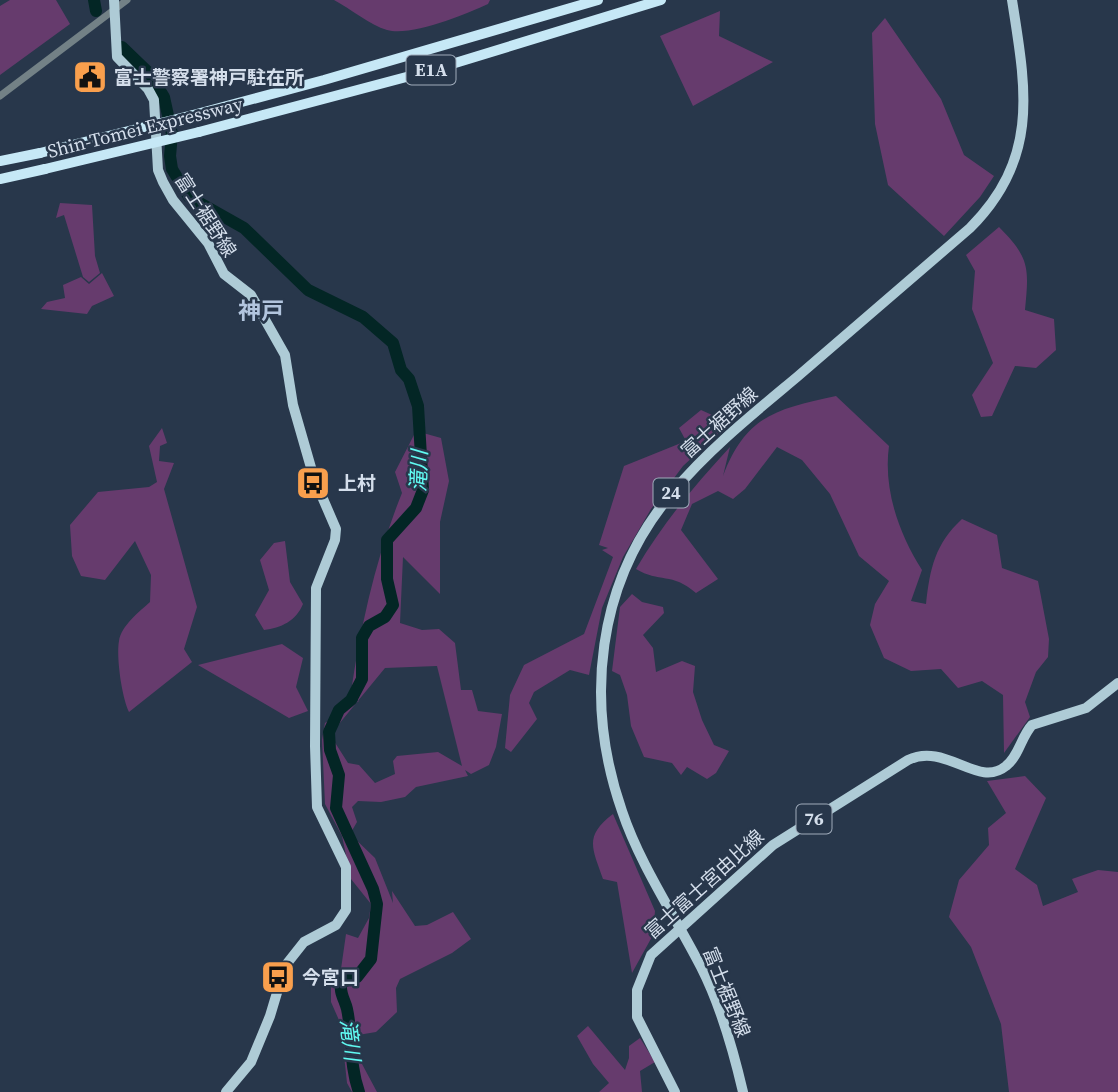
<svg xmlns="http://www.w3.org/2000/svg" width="1118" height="1092" font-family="'Source Serif 4','Noto Sans JP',serif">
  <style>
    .green { fill: #663b6d; fill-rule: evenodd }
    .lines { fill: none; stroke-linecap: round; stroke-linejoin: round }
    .river { stroke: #032625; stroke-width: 12 }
    .minor { stroke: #738186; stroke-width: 7 }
    .major { stroke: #aecbd6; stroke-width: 10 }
    .highway { stroke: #c6e8f6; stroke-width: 10 }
    .highway-bridge { stroke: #c6e8f6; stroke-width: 10 }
    .labels { text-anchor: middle; stroke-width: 5; stroke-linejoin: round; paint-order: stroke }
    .shield { fill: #28374b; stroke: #a0acbb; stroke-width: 2 }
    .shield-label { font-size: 18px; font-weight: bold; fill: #d4deeb }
    .poi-label { font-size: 19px; font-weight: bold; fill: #d4deeb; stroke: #28374b; text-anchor: start }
    .street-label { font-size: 19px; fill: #d4deeb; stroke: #28374b }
    .water-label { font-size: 21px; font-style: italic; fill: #60faf2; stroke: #28374b }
    .quarter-label { font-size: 23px; font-weight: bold; fill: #b2c5de; stroke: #28374b }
  </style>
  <rect width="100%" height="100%" fill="#28374b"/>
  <!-- green -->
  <path class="green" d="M10 0H56L70 24 0 75V6Z
    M334 0H490L488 4C466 14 411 37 387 30 370 25 351 9 334 0Z
    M720 11 719 36 773 62 693 106 660 36Z
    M885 18 941 99 964 155 994 176 980 197 944 236 888 185 875 124 872 33Z
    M60 203 92 205 95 256 100 273 89 282 83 277 64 215 56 218Z
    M999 227C1030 258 1029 268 1025 310L1054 319 1056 350 1036 368 1015 366 992 416 981 417 972 395 993 363 972 309 975 271 966 255Z
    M102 273 114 296 92 306 87 314 41 309 47 302 65 298 63 285 81 277 89 284Z
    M836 396 889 446C883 489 899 534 922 570L911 601 926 604C930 568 935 544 962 519L997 535 1002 568 1038 581 1049 639 1048 657 1036 672 1025 702 1030 717 1004 753 1003 695 982 681 958 688 941 669 911 671 884 658 870 625 875 604 889 581 859 556 830 494 802 460 777 447 745 489 733 499 718 491 692 504 681 530 718 579 696 593C672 572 659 583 636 569 663 523 694 486 730 447L723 476C746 415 777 409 836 396Z
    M701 410 730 423 683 466 651 509 623 557 602 608 589 675 570 670 534 692 529 703 537 719 511 752 505 748 510 695 524 665 584 634 613 557 602 550 608 548 599 545 624 466 686 441 679 428Z
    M162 428 167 443 160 446 159 461 174 463 164 489 197 607 184 649 192 662 129 712C122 698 116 657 119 641 121 626 140 611 150 602L151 575 135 541 105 580 81 576 72 556 70 525 98 492 149 487 157 482 149 446Z
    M416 431 441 438 449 481 440 522V594L403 557 400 623 422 630 439 629 455 643 461 690H472L478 711 502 714 496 747 489 765 471 774 465 770 468 776 416 787 405 797 381 802 358 801 352 807 357 822 350 834 375 858 393 903 392 891 415 926 427 925 453 912 471 939 452 953 400 979 396 988 397 1012 376 1032 358 1035 354 1049 377 1092H352L347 1083 344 1055 346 1036 331 1002V969H341L346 934 358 938 369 918 371 904 351 879 342 836 325 804 322 740 325 723 359 701 351 692C361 624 376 557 402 493L395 472ZM437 666 462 766 438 752 397 756 393 761 395 774 375 783 359 765 348 763 334 741V730L385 668Z
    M285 541 290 582 303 604C296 621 281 628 264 630L255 615 269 590 260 560 274 543Z
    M632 594 642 602 663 607 664 613 643 635 653 648 656 672 682 661 695 666 693 692 702 720 714 745 729 751 716 773 707 779 687 767 681 775 672 763 644 757 631 726 627 695 620 675 612 671 620 607Z
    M282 644 303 658 296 687 308 711 289 718 198 665Z
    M1025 776 1046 798 1015 869 1037 885 1043 906 1078 892 1072 879 1098 870 1118 872V1092H1009L1001 1024 971 947 949 917 959 880 989 845 988 828 1006 813 987 781Z
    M613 814 655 911 653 935 632 973 617 882 603 879C592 848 584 836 613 814Z
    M588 1026 625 1070 629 1058V1046L640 1038 655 1062 640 1071 642 1092H599L609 1083 593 1064 577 1036Z"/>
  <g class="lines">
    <!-- river -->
    <path class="river" d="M94 0 96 11
      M122 47 150 74 164 97 172 134 170 156 172 169 189 197 244 228 308 290 363 317 393 343 401 370 409 379 418 406 423 490 416 508 387 540V579L393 605 385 617 369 626 362 638V679L351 700 339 710 329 732 330 750 339 775 336 808 373 889 377 904 371 959 357 977 342 982C338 991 345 1000 347 1009 353 1037 349 1064 359 1092"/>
    <!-- minor -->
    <path class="minor" d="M0 96 127 0"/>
    <!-- major -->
    <path class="major" d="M114 0 117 57 148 89 154 100 158 170 163 182 173 200 208 243 224 274 251 295 285 355 293 405 314 478 336 529 335 540 316 588 315 746 317 807 346 867V910L336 925 304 942 285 966 270 1016 251 1062 226 1092
      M675 1092 637 1017V990L651 955 773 845 908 760C946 742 978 789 1006 766 1019 756 1021 737 1032 725L1086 708 1118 683
      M743 1092C733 1049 721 1006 701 967 675 916 640 865 622 811 584 702 596 582 673 492 709 449 754 413 797 377 855 327 912 278 970 228 1040 158 1026 89 1012 0"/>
    <!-- highway -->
    <path class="highway" d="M193 115 324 80 598 0
      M199 132 429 71 661 0
      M0 161 40 153
      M0 179 45 169"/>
    <!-- highway-bridge -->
    <path class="highway-bridge" d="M40 153 193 115
      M45 169 199 132"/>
  </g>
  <!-- icons -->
  <defs>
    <g id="civic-square" transform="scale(1.75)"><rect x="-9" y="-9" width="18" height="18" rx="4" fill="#f99f4d" stroke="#28374b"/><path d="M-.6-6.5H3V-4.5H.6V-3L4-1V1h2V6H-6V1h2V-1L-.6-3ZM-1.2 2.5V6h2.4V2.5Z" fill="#111"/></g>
    <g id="bus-square" transform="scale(1.75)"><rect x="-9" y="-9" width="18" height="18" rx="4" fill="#f99f4d" stroke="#28374b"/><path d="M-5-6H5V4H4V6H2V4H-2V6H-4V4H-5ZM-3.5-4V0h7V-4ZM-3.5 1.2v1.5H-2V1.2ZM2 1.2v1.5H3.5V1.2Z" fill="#111"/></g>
  </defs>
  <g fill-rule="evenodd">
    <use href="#civic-square" x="90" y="77"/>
    <use href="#bus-square" x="313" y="483"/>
    <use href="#bus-square" x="278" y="977"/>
  </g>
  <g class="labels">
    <!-- shield labels -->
    <g class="shield">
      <rect x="406.5" y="55.5" width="49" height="29" rx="5"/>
      <rect x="653.5" y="478.5" width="35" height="29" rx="5"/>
      <rect x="796.5" y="804.5" width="35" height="29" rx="5"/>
    </g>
    <g class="shield-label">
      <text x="431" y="76">E1A</text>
      <text x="671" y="499">24</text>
      <text x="814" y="825">76</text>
    </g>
    <!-- poi labels -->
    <g class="poi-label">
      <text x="114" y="84">富士警察署神戸駐在所</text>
      <text x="338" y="490">上村</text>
      <text x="302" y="984">今宮口</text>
    </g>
    <!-- street labels -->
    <g class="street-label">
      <text transform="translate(145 127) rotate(-14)" y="7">Shin-Tomei Expressway</text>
      <text transform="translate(206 215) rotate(57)" y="7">富士裾野線</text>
      <text transform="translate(719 422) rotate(-42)" y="7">富士裾野線</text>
      <text transform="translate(704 884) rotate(-42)" y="7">富士富士宮由比線</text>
      <text transform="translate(727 992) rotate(68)" y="7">富士裾野線</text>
    </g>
    <!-- water labels -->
    <g class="water-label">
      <text transform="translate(419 471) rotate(-88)" y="7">滝川</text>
      <text transform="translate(350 1040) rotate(83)" y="7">滝川</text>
    </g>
    <!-- quarter labels -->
    <g class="quarter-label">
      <text x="261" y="319">神戸</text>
    </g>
  </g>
</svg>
